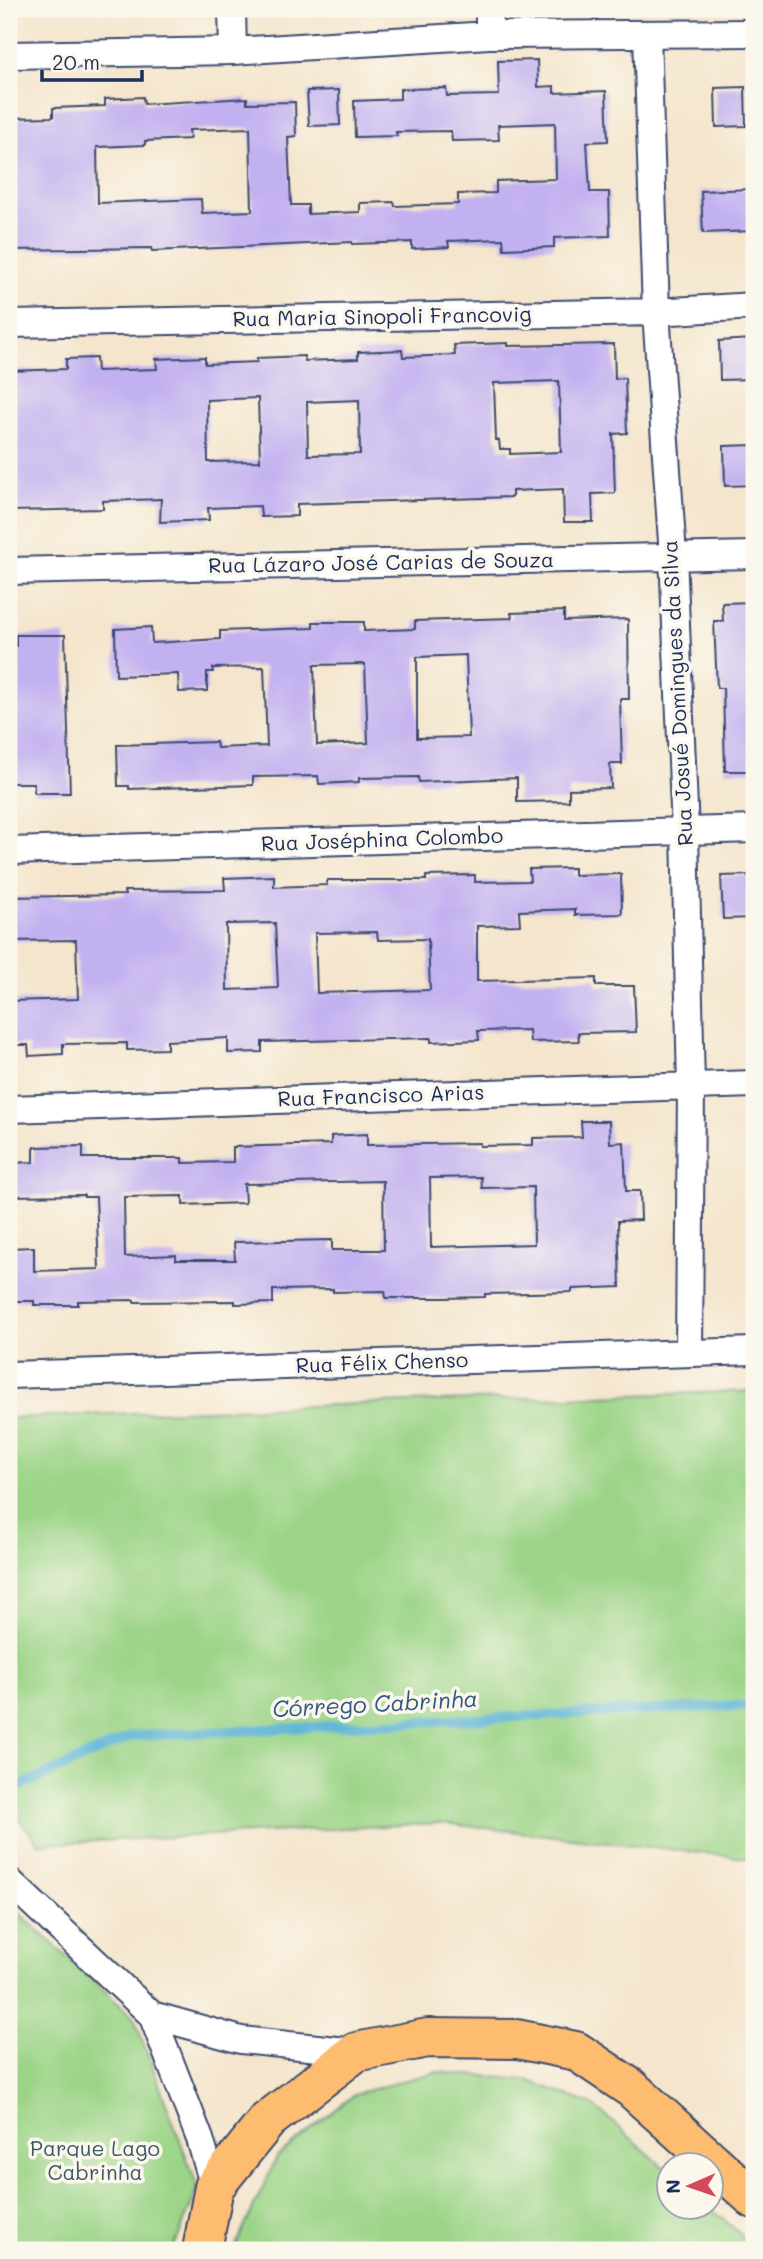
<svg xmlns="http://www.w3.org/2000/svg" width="763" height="2259" font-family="Mali,sans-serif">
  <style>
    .green { fill: #9bd487; stroke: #5b8272; stroke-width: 2 }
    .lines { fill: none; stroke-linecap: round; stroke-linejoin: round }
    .stream { stroke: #59b3d6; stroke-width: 10 }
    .building { fill: #c2b1f0; fill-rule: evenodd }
    .street-casing { stroke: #3c4a6e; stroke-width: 30 }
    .highway-casing { stroke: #3c4a6e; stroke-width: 42 }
    .street { stroke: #fff; stroke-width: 26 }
    .highway { stroke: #febc70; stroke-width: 38 }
    .labels { text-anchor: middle; stroke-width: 7; stroke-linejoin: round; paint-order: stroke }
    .street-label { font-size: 21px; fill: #1b2f5e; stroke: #fbf7ec }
    .park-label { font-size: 21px; fill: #3b5868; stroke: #fbf7ec }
    .water-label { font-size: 23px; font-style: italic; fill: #2e5782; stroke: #fbf7ec }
  </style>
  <rect width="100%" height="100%" fill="#fbf7ec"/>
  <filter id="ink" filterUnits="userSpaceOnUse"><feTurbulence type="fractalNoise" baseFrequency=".0143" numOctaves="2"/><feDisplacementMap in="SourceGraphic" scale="14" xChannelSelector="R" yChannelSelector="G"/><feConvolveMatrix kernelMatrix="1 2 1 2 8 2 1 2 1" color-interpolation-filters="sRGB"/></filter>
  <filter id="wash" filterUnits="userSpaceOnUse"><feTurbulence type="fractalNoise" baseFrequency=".00686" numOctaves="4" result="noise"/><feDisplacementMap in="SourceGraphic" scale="28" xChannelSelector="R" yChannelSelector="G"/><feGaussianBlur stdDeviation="1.57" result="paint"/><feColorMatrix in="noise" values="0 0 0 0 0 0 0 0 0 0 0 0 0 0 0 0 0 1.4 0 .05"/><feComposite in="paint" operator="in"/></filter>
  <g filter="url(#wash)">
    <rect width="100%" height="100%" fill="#f4e5cc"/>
    <!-- green -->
    <path class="green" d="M754 1391V1859L442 1823 39 1844 9 1806V1418L409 1402Z
      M9 1904 134 2018 198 2188 173 2250H9Z
      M436 2072 527 2080 593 2105 668 2171V2206L709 2207 754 2246V2250H236L237 2243 277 2157 355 2094Z"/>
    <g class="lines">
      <!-- stream -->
      <path class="stream" d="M9 1791 132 1736 754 1705"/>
    </g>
    <g id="blocks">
      <!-- building -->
      <path class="building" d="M537 60 538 87 554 86V93L606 91 608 141 587 142 590 192H609L610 236 554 238V247L504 249 503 239 448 241 449 247 412 249V242L352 244V242L152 251 151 248 9 250V118L53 117V108L105 106V99L143 97 144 104 247 98V103L295 102 296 136 288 137 291 205H308V214L360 212V203L394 202 395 206 458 204V194L496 193V181L556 179 555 123 498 125 499 140 452 141 451 131 396 132 397 136 355 137 354 101 400 99V89L446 88 447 96 499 95 498 61ZM250 128 252 211 202 213 201 199 98 203 97 147 145 145V141L190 139 189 130Z
        M745 87 746 126 716 127 715 88Z
        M339 90 340 125 309 126 307 91Z
        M752 189 753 231 703 233 701 191Z
        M752 339 753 379 720 380 719 341Z
        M508 343V346L614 344 615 379 625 378 627 433 613 434 615 493 592 494 593 522H564L563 489 512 491V497L297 504V516L261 517 260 506 208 508 209 520 160 522 161 499 103 501V509L9 511V371L66 369V359L96 358 97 371 157 369 156 359 205 357V364L257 362V358L304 356 305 361 358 359V352L402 350 403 357 455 355 454 345ZM559 381 561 452 510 454V449H500L499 440H496L494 383ZM258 398 260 461 208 462 207 400ZM359 400 360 454 308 455 307 402Z
        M754 445V485L725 486 724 446Z
        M754 602V771H725L723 688H717L714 621H723L722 603Z
        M564 611V621L628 619 629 699H620L622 764H610L611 788 569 789V801L517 802V778L419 782 418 777 359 778V782L319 784 318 776 253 777V785L129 789V786H118L117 745 216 742 217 748 267 746 264 667 213 668V672H207V691L179 692 178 674 116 676 115 629 151 627 152 643 220 639V631L313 628V622H364V631L415 629V621L512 618 511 613ZM466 655 469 737 417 738V657ZM365 664 368 743 317 745 314 665Z
        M16 635H65L70 793H34V783H9V647L16 646Z
        M574 868V875L621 874 622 914 575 915V909L519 911 520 925 477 926V981L596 978V986H634L636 1032 578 1033 579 1041 530 1042 529 1030 478 1031 479 1040 431 1042V1038L262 1042V1052L228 1053V1038L167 1041V1049L127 1050V1043L63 1044V1054L29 1056 28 1045H9V1001L78 999 76 940 9 941V897L125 895 124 891 225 890 224 878 274 876V887L327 885V880H426V876L475 875V882L530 881 529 869ZM275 923 278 988 227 990 226 924ZM377 932 378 940 428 939 430 990 317 993 315 933Z
        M754 875V918L723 919 721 876Z
        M581 1121H609L610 1143 624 1142 626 1191H640L641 1220 618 1221 620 1287 572 1289V1292L485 1294V1297L443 1298H386L385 1291 333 1292V1289L273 1290V1303L235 1304V1301L134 1302V1300L78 1301V1305H34V1301H9V1248L34 1247V1271L99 1269 96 1197H84V1195L9 1196V1163L34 1162V1147L83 1146V1158H182V1163L233 1162V1147L331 1144V1136L367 1134V1145L480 1143V1146L533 1145V1138L582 1137ZM481 1177 482 1188 533 1187 534 1244 431 1247 430 1178ZM383 1181 384 1250H332V1240L234 1242 235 1260H176V1255L125 1257 124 1197 183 1196V1205L245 1203 244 1184Z"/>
    </g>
  </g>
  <g filter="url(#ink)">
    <use href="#blocks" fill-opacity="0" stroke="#3c4a6e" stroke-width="2"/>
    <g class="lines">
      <!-- street casing -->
      <g class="street-casing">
        <path id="street" d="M232 9 233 51
          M489 9V35
          M647 34 656 312 673 556 685 831 691 1086 689 1353
          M9 55 233 51 489 35 754 33
          M9 324 656 312 754 306
          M9 571 754 555
          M9 851 754 829
          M9 1109 754 1084
          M9 1375 754 1351
          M9 1881 152 2015 200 2139 214 2187
          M152 2015 241 2040 356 2052"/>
      </g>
      <!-- highway casing -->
      <g class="highway-casing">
        <path id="highway" d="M202 2250 214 2187 268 2120 356 2052 428 2038 517 2039 576 2051 631 2088 754 2199"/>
      </g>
      <!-- street -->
      <use href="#street" class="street"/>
      <!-- highway -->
      <use href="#highway" class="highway"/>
    </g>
  </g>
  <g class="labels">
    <!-- street labels -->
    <g class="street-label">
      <text transform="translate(382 317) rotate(-1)" y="7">Rua Maria Sinopoli Francovig</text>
      <text transform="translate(381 563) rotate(-1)" y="7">Rua Lázaro José Carias de Souza</text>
      <text transform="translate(678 693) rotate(-93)" y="7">Rua Josué Domingues da Silva</text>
      <text transform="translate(382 840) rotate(-2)" y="7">Rua Joséphina Colombo</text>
      <text transform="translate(381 1096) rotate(-2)" y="7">Rua Francisco Arias</text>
      <text transform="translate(382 1363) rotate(-2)" y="7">Rua Félix Chenso</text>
    </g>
    <!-- park labels -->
    <g class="park-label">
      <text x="95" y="2156">Parque Lago<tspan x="95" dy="24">Cabrinha</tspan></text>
    </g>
    <!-- water labels -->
    <g class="water-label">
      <text transform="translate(375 1704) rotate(-3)" y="8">Córrego Cabrinha</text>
    </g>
  </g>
  <!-- margin -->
  <rect width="763" height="2259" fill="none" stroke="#fbf7ec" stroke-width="35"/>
  <!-- north arrow -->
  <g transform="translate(690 2186) rotate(268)"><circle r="33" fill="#fbf7ec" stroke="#a1a7b3" stroke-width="2"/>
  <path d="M0-5L12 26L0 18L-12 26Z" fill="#d1495b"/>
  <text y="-10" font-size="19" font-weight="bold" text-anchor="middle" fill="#1b2f5e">N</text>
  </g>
  <!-- scale -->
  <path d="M42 70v10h100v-10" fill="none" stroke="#1b2f5e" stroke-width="3.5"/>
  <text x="52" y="70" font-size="21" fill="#1b2f5e" stroke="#fbf7ec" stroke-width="5" paint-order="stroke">20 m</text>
</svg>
